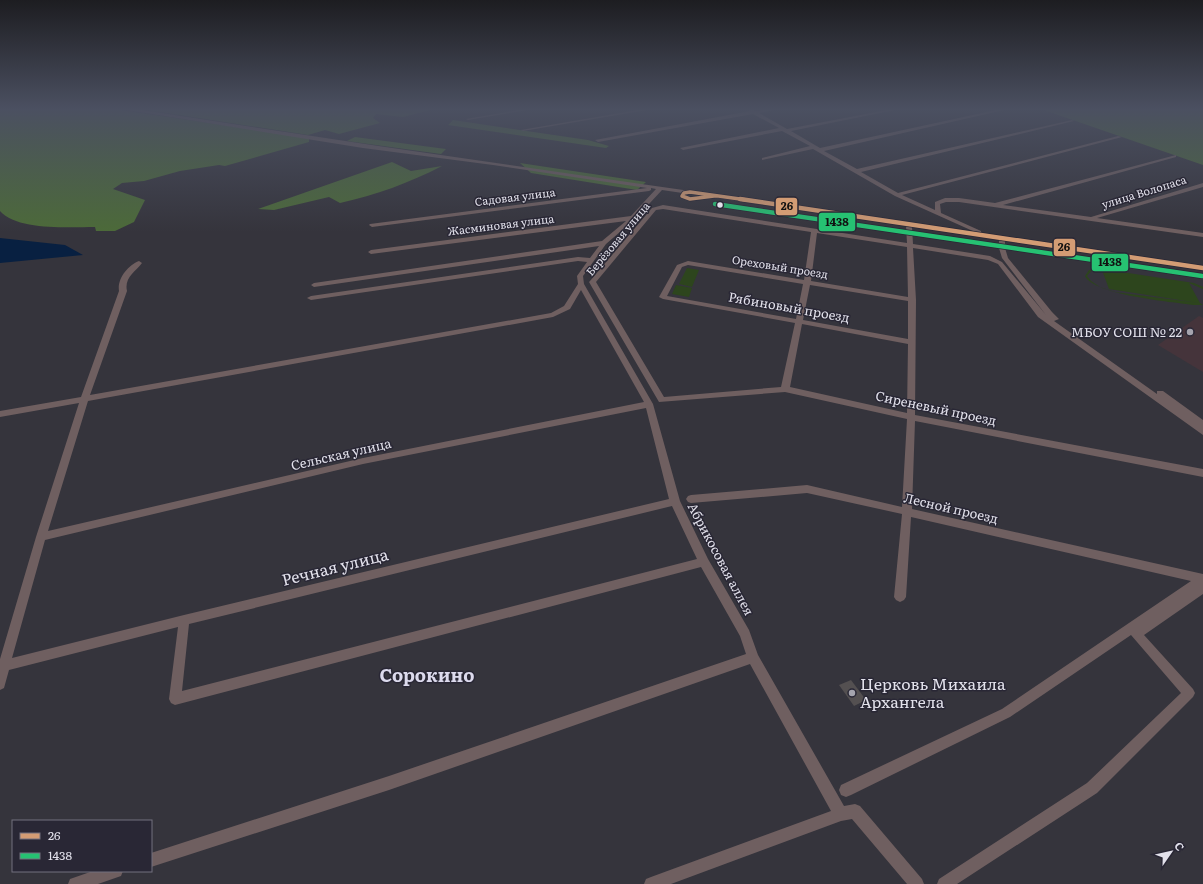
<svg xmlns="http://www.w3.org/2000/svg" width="1203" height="884" font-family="Literata,serif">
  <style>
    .education { fill: #45343b }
    .green { fill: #2d451d; fill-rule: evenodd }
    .forest { fill: #4c6a39 }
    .water { fill: #082041 }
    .building { fill: #545051 }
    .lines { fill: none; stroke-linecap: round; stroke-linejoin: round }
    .street { fill: #6f5f60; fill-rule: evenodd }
    .bus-1-far1-casing { stroke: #292735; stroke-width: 5 }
    .bus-1-casing { stroke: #292735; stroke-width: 6 }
    .bus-2-casing { stroke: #292735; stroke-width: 6 }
    .bus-1-far1 { stroke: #d39c74; stroke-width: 3.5 }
    .bus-1 { stroke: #d39c74; stroke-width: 4.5 }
    .bus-2 { stroke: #26c172; stroke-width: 4.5 }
    .bus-dot { fill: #e2e1eb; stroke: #292735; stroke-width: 1.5 }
    .poi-dot { fill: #a5a4ae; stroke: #292735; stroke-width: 1.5 }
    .labels { text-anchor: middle; stroke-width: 3; stroke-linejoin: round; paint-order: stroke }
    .far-street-label { font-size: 11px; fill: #e2e1eb; stroke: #292735 }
    .street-label { font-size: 13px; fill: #e2e1eb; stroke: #292735 }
    .poi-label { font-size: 13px; fill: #e2e1eb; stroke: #292735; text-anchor: end }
    .near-street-label { font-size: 16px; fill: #e2e1eb; stroke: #292735 }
    .near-poi-label { font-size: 16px; fill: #e2e1eb; stroke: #292735; text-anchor: start }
    .near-quarter-label { font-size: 18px; font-weight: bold; fill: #dcdaed; stroke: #292735 }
    .line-badge { stroke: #292735; stroke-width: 1.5 }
    .pale-badge-label { font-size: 11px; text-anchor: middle; font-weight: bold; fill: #111 }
  </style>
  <rect width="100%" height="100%" fill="#35343c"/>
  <!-- education -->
  <path class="education" d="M1199 316 1203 318V372L1158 345Z"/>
  <!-- green -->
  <path class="green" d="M687 268 699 270 692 287 679 284Z
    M1102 269 1194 283 1203 287V289L1189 283 1200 303 1203 305H1194C1172 302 1094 295 1085 276L1089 270ZM1102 270 1109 289 1199 303 1115 292 1100 287 1091 281 1087 276 1091 271Z
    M676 285 692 288 689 297 672 294Z"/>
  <!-- forest -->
  <path class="forest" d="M0 108H106L300 136 309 138V142L225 166 219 165 180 171 144 181 122 183 113 189 145 200 134 222 115 231H96L95 227C71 227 17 231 0 211Z
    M135 108H438L403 117 376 114 373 118 380 123 339 134 325 130 308 135Z
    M1038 108H1203V165Z
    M453 120 588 140 609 146 606 148 448 125Z
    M355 137 446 149 441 154 347 141Z
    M392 162 411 171 442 166C409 183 376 195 340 203L329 197 274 210 258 209Z
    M520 163 646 182 637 190 531 173Z"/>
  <!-- water -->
  <path class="water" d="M0 238 65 245 83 255 0 263Z"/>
  <!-- building -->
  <path class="building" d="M851 680 866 700 854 706 839 685Z"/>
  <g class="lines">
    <!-- street -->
    <path class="street" d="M119 108H129C410 152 693 191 975 232L895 196 813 149 762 160V158L810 146 782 131 683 150 680 148 779 128 753 114 598 142 595 140 750 111 745 108H750L755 111 783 108 759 113 787 129 897 108H905L791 131 820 148 1005 108H1013L824 151 857 169 1072 120 1074 121 861 172 898 193 1118 136 1122 137 902 195 935 210V202L945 198H959L995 203 1176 155V157L1003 205 1091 217 1203 183V187L1097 218 1203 233V237L959 202H946L940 204 941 213 981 231V233L1203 266V270L1005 241V248L1008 258 1052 312 1059 319 1054 321 1157 394V391H1163L1203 420V435L1038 317 998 264 988 260 913 248 916 300 915 415 1203 469V477L915 421 912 509 1203 574V594L1144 635 1193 689 1195 693 1193 697 1097 793 957 884H937L939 879 1087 783 1181 693 1131 635 1010 717 851 795 846 797 841 795 839 790 841 785 1002 709 1191 581 911 517 906 597 904 600 900 602 896 600 894 597 902 514 807 493 691 503 688 502 686 499 688 496 691 495 807 485 902 507 907 419 785 392 659 402 589 282 590 281 652 208 663 205 907 243 906 226 662 190 635 219 606 244 583 276 584 284 653 404 680 501 708 559 749 630 758 655 844 806 855 804 860 806 922 879 924 884H907L852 819 841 821 671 884H644L646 879 651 877 831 811 750 664 389 790 151 867V853L389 776 746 654 740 636 701 567 175 705 171 703 169 699 178 627 9 670 4 688 0 690V659L36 537 79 403 0 417V411L81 397 119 291C117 279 128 265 139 261L142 263C135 272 124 278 127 291L90 395 551 313 564 306 578 284 577 276 587 262 578 261 311 300 307 298 311 296 578 257 590 258 599 246 314 287 311 285 314 283 602 241 626 221 371 254 368 252 371 250 631 216 656 189 651 188V190L649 191 372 227 369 225 370 224 647 188 493 165 363 148 121 109ZM663 209 811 232 804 280 688 261 677 265 659 297 663 299 795 323 781 387 664 397 596 282 656 210ZM912 227 999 240V248L1002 258 1046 315 1002 262 990 256 913 244ZM817 233 907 247 908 297 811 281ZM688 265 803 284 796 319 667 296 682 267ZM810 285 908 301V339L803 320ZM581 290 644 402 363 458 48 531 88 401 553 317 570 309ZM802 324 908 344 907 413 790 387ZM646 408 669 499 184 615 12 658 45 540 363 464ZM672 506 697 559 182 691 189 624Z
      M530 108H540L468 120 466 119Z
      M649 108H659L523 131 521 130Z
      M93 871H123L121 876 98 884H68L70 879Z"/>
    <!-- bus-1-far1 casing -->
    <g class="bus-1-far1-casing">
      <path id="bus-1-far1" d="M714 196 690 199 682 196 684 193 690 192 747 200"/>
    </g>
    <!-- bus-1 casing -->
    <g class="bus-1-casing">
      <path id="bus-1" d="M740 199 1203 268"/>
    </g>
    <!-- bus-2 casing -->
    <g class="bus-2-casing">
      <path id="bus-2" d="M715 204 1202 276"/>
    </g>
    <!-- bus-1-far1 -->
    <use href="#bus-1-far1" class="bus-1-far1"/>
    <!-- bus-1 -->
    <use href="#bus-1" class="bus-1"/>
    <!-- bus-2 -->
    <use href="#bus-2" class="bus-2"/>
  </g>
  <!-- sky -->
  <linearGradient id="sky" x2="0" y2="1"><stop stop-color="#1d1d21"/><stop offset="0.47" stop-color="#4b5061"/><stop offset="1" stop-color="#4b5061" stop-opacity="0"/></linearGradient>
  <rect width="1203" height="232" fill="url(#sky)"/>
  <!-- markers -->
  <circle class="bus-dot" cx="720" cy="205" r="3.5"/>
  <g class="poi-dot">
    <circle cx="1190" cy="332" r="4"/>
    <circle cx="852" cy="693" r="4"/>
  </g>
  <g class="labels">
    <!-- far-street labels -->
    <g class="far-street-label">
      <text transform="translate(1144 192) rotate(-17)" y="4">улица Волопаса</text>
      <text transform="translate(515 197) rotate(-7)" y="4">Садовая улица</text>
      <text transform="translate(501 225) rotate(-7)" y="4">Жасминовая улица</text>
      <text transform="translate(618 239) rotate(-50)" y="4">Берёзовая улица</text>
      <text transform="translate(780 267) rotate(9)" y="4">Ореховый проезд</text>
    </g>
    <!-- street labels -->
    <g class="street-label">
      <text transform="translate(789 307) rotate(10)" y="5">Рябиновый проезд</text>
      <text transform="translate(936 408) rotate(12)" y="5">Сиреневый проезд</text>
      <text transform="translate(341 454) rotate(-13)" y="5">Сельская улица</text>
      <text transform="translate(951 508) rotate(13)" y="5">Лесной проезд</text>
      <text transform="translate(721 559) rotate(62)" y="5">Абрикосовая аллея</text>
    </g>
    <!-- poi labels -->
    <g class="poi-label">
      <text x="1182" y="337">МБОУ СОШ № 22</text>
    </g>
    <!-- near-street labels -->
    <g class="near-street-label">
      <text transform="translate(335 567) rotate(-14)" y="6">Речная улица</text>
    </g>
    <!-- near-poi labels -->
    <g class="near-poi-label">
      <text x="860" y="690">Церковь Михаила<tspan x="860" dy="18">Архангела</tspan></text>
    </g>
    <!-- near-quarter labels -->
    <g class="near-quarter-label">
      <text x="427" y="682">Сорокино</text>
    </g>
  </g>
  <g class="line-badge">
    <rect x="775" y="197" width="23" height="19" rx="4" fill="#d39c74"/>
    <rect x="818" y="212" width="38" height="20" rx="4" fill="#26c172"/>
    <rect x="1053" y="238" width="23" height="19" rx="4" fill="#d39c74"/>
    <rect x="1091" y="253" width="38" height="19" rx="4" fill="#26c172"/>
  </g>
  <g class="pale-badge-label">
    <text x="787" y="210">26</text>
    <text x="837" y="226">1438</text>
    <text x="1064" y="251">26</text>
    <text x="1110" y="266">1438</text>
  </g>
  <!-- legend -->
  <rect x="12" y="820" width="140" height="52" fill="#292735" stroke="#73717e"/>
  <rect x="20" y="833" width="20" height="6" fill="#d39c74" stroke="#73717e"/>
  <text x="48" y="840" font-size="12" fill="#e2e1eb">26</text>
  <rect x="20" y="853" width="20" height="6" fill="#26c172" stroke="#73717e"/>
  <text x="48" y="860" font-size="12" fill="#e2e1eb">1438</text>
  <!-- north arrow -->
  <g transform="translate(1171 852) rotate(56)" stroke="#292735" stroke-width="3" paint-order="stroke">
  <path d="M0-3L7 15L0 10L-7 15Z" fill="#e2e1eb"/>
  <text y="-6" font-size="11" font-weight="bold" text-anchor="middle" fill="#e2e1eb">С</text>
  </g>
</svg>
